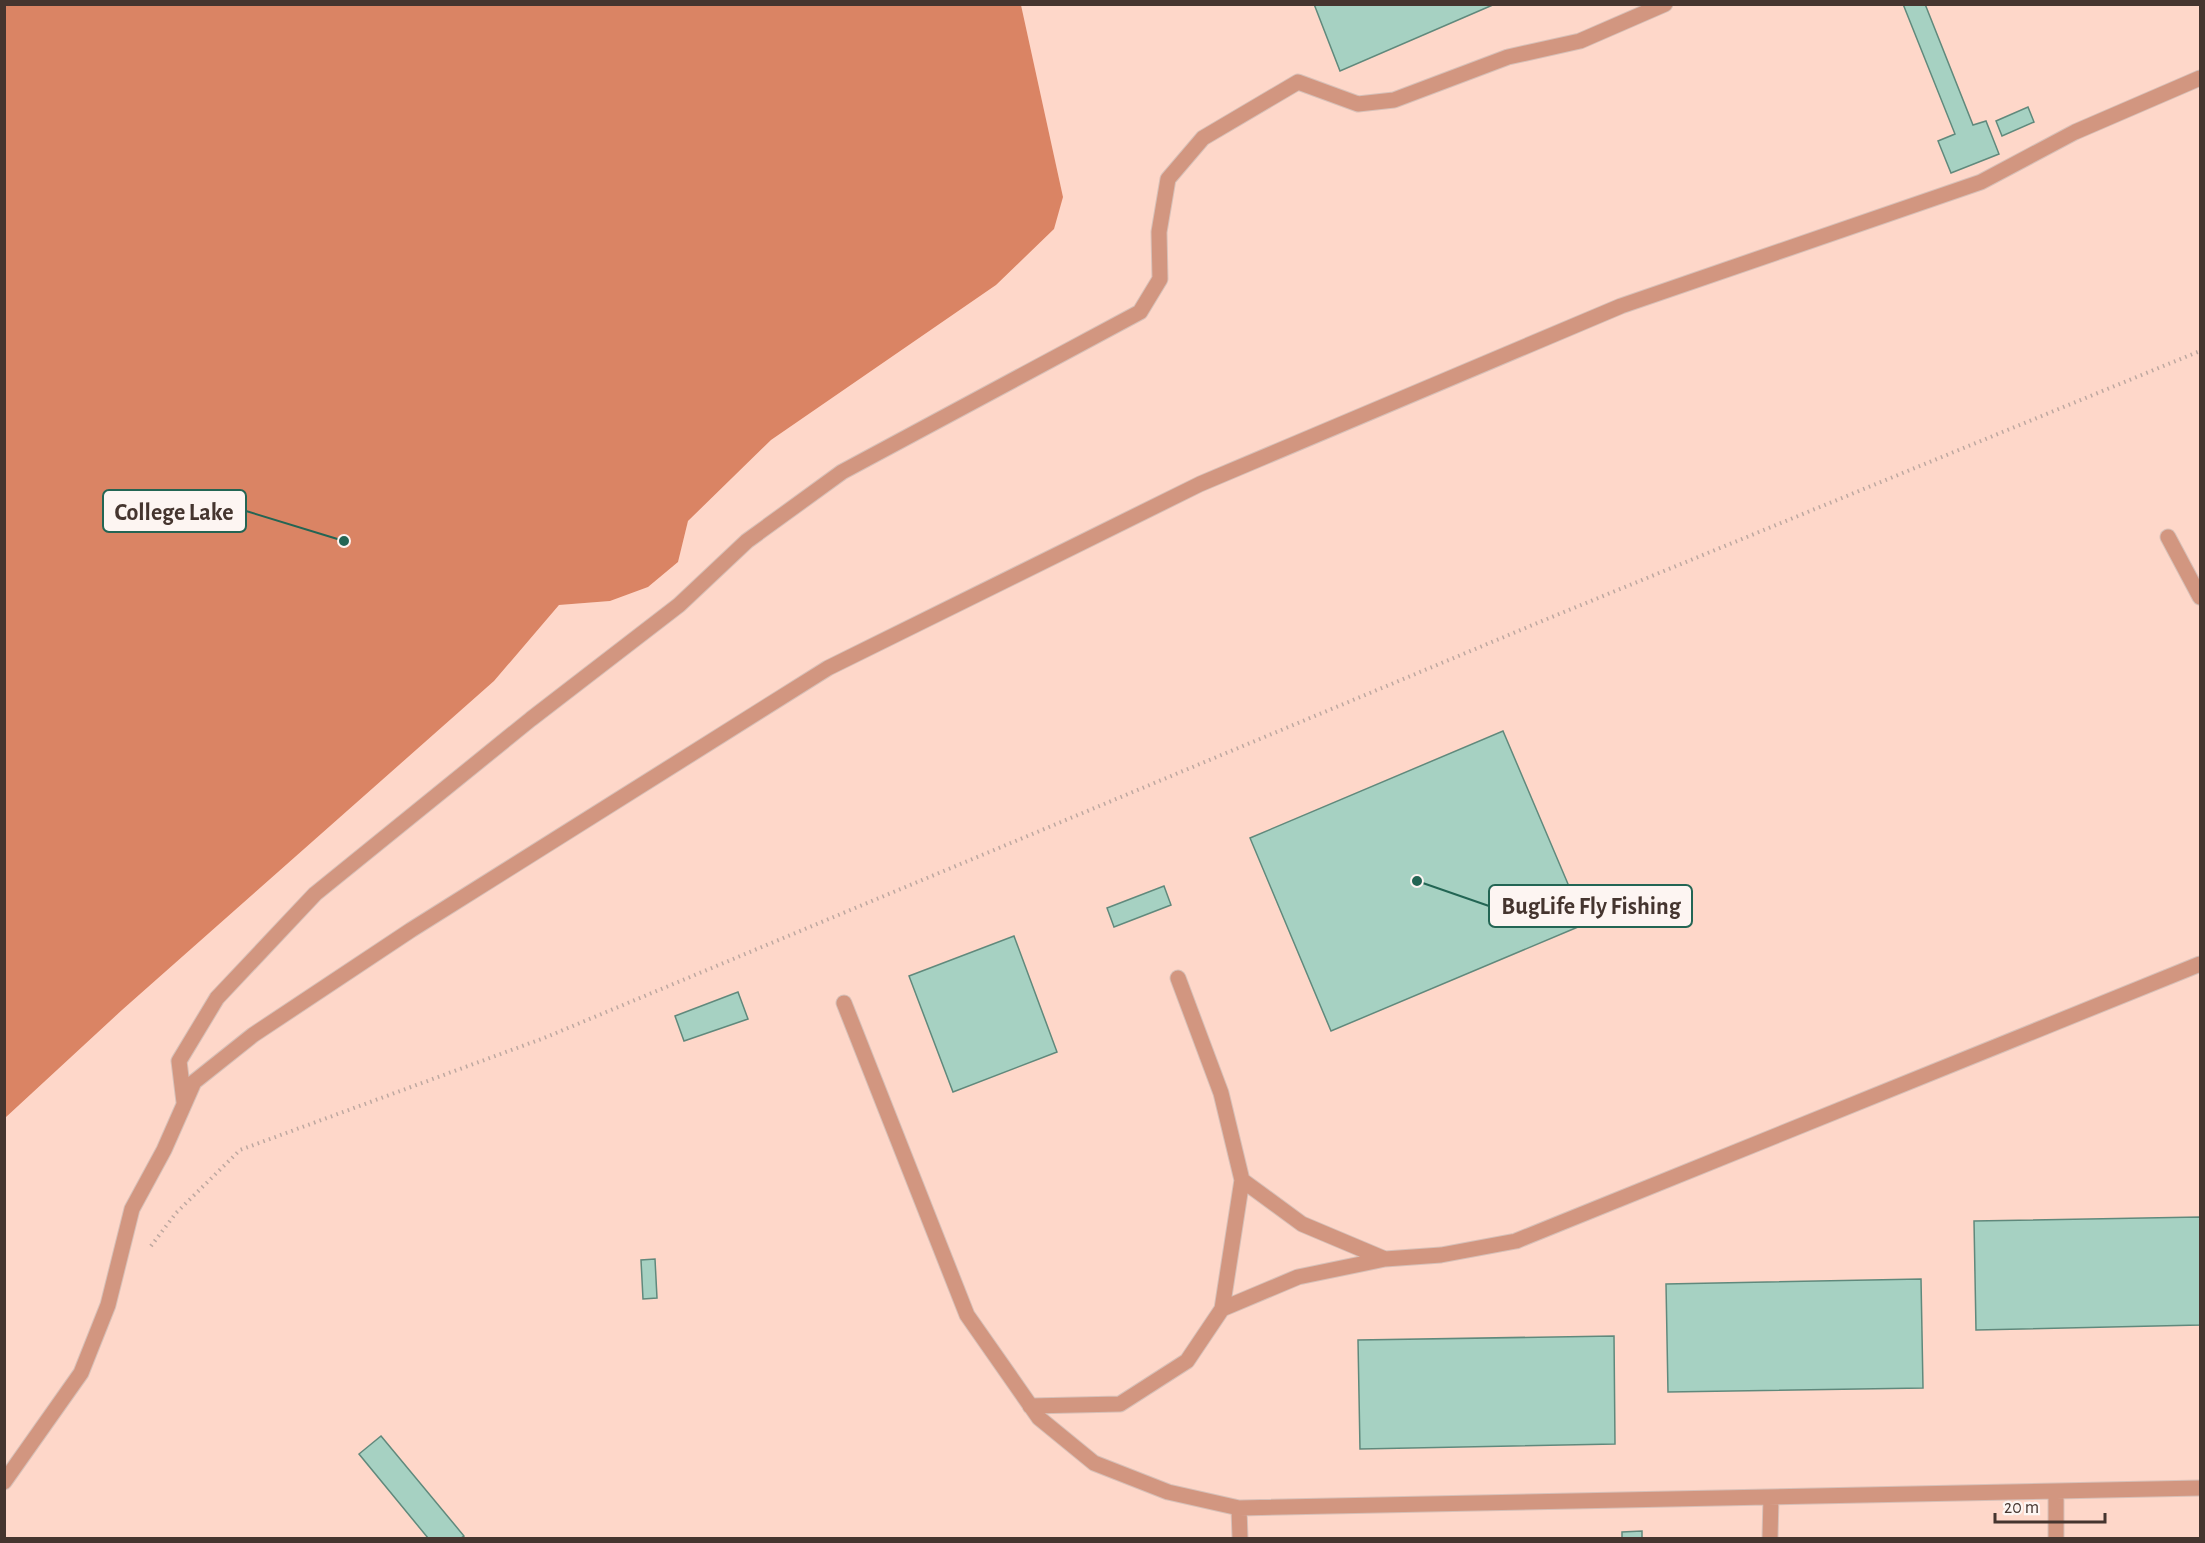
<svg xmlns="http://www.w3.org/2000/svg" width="2205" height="1543" font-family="'Alegreya Sans',sans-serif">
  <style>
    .built { fill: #fed7c9 }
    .water { fill: #da8464 }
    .building { fill: #a6d1c2; stroke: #60897c; stroke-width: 1.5 }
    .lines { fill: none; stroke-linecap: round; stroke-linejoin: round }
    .lane-casing { stroke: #d7c0b8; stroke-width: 17 }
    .path { stroke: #bea8a0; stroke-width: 4; stroke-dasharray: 1.5 4.5; stroke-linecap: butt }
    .lane { stroke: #d29680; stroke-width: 15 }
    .leader { fill: none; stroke: #236554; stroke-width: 2 }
    .callout-dot { fill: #236554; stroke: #fdf5f2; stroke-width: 2 }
    .callout { fill: #fdf5f2; stroke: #236554; stroke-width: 2 }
    .callout-label { font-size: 24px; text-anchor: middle; font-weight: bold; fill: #45352f }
  </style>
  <rect width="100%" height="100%" fill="#fce3da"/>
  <!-- built -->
  <path class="built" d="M1021 5H2200V1538H5V1118L122 1010 494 681 559 605 610 601 648 587 678 562 688 521 771 440 996 285 1063 197Z"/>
  <!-- water -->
  <path class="water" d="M5 4 1021 5 1063 197 1054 229 996 285 771 440 688 521 678 562 648 587 610 601 559 605 494 681 122 1010 5 1118Z"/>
  <!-- building -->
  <path class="building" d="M1314 4H1495L1340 71Z
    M1903 4H1925L1973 125 1986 121 1999 154 1951 173 1938 141 1955 134Z
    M2028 107 2034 122 2002 136 1996 121Z
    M1503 731 1585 924 1331 1031 1250 838Z
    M1164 886 1171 905 1114 927 1107 908Z
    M1014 936 1057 1052 953 1092 909 976Z
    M738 992 748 1019 684 1041 675 1016Z
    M2200 1217V1325L1976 1330 1974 1221Z
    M655 1259 657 1298 643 1299 641 1260Z
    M1921 1279 1923 1388 1668 1392 1666 1284Z
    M1614 1336 1615 1444 1360 1449 1358 1340Z
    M381 1436 464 1536 461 1538H428L359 1454Z
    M1642 1531V1538H1622V1532Z"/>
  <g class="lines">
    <!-- lane casing -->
    <g class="lane-casing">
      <path id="lane" d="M2168 537 2200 597
        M1178 978 1221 1093 1242 1180 1302 1224 1385 1259 1441 1255 1516 1241 2200 964
        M844 1003 967 1315 1039 1418 1094 1463 1168 1492 1239 1508 2200 1488
        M184 1102 179 1061 217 998 315 894 531 719 679 605 747 541 842 472 1140 312 1160 279 1159 232 1168 179 1203 138 1298 82 1358 104 1394 100 1508 57 1580 41 1665 4
        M1222 1309 1242 1180
        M1030 1406 1120 1404 1187 1361 1222 1309 1298 1277 1385 1259
        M4 1482 81 1373 108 1305 132 1209 164 1150 194 1082 253 1035 411 930 828 668 1200 484 1621 306 1981 182 2075 132 2200 78
        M2056 1491V1538
        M1239 1508 1240 1538
        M1770 1538 1771 1497"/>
    </g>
    <!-- path -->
    <path class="path" d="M151 1246 176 1213 240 1150 544 1038 1547 619 2200 351"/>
    <!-- lane -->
    <use href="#lane" class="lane"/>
  </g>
  <!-- callouts -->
  <path class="leader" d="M344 541L246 511M1417 881L1489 906"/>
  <g class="callout-dot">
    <circle cx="344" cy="541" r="6"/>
    <circle cx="1417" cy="881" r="6"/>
  </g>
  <g class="callout">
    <rect x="103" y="490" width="143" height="42" rx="6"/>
    <rect x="1489" y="885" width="203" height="42" rx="6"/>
  </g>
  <g class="callout-label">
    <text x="174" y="520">College Lake</text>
    <text x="1591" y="914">BugLife Fly Fishing</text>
  </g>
  <!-- border -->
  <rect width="2205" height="1543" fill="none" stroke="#45352f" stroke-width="12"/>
  <!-- scale -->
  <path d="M1995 1513v9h110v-9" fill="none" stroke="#45352f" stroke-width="3"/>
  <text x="2004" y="1513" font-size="18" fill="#45352f" stroke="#fdf5f2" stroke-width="4.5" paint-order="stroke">20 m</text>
</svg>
